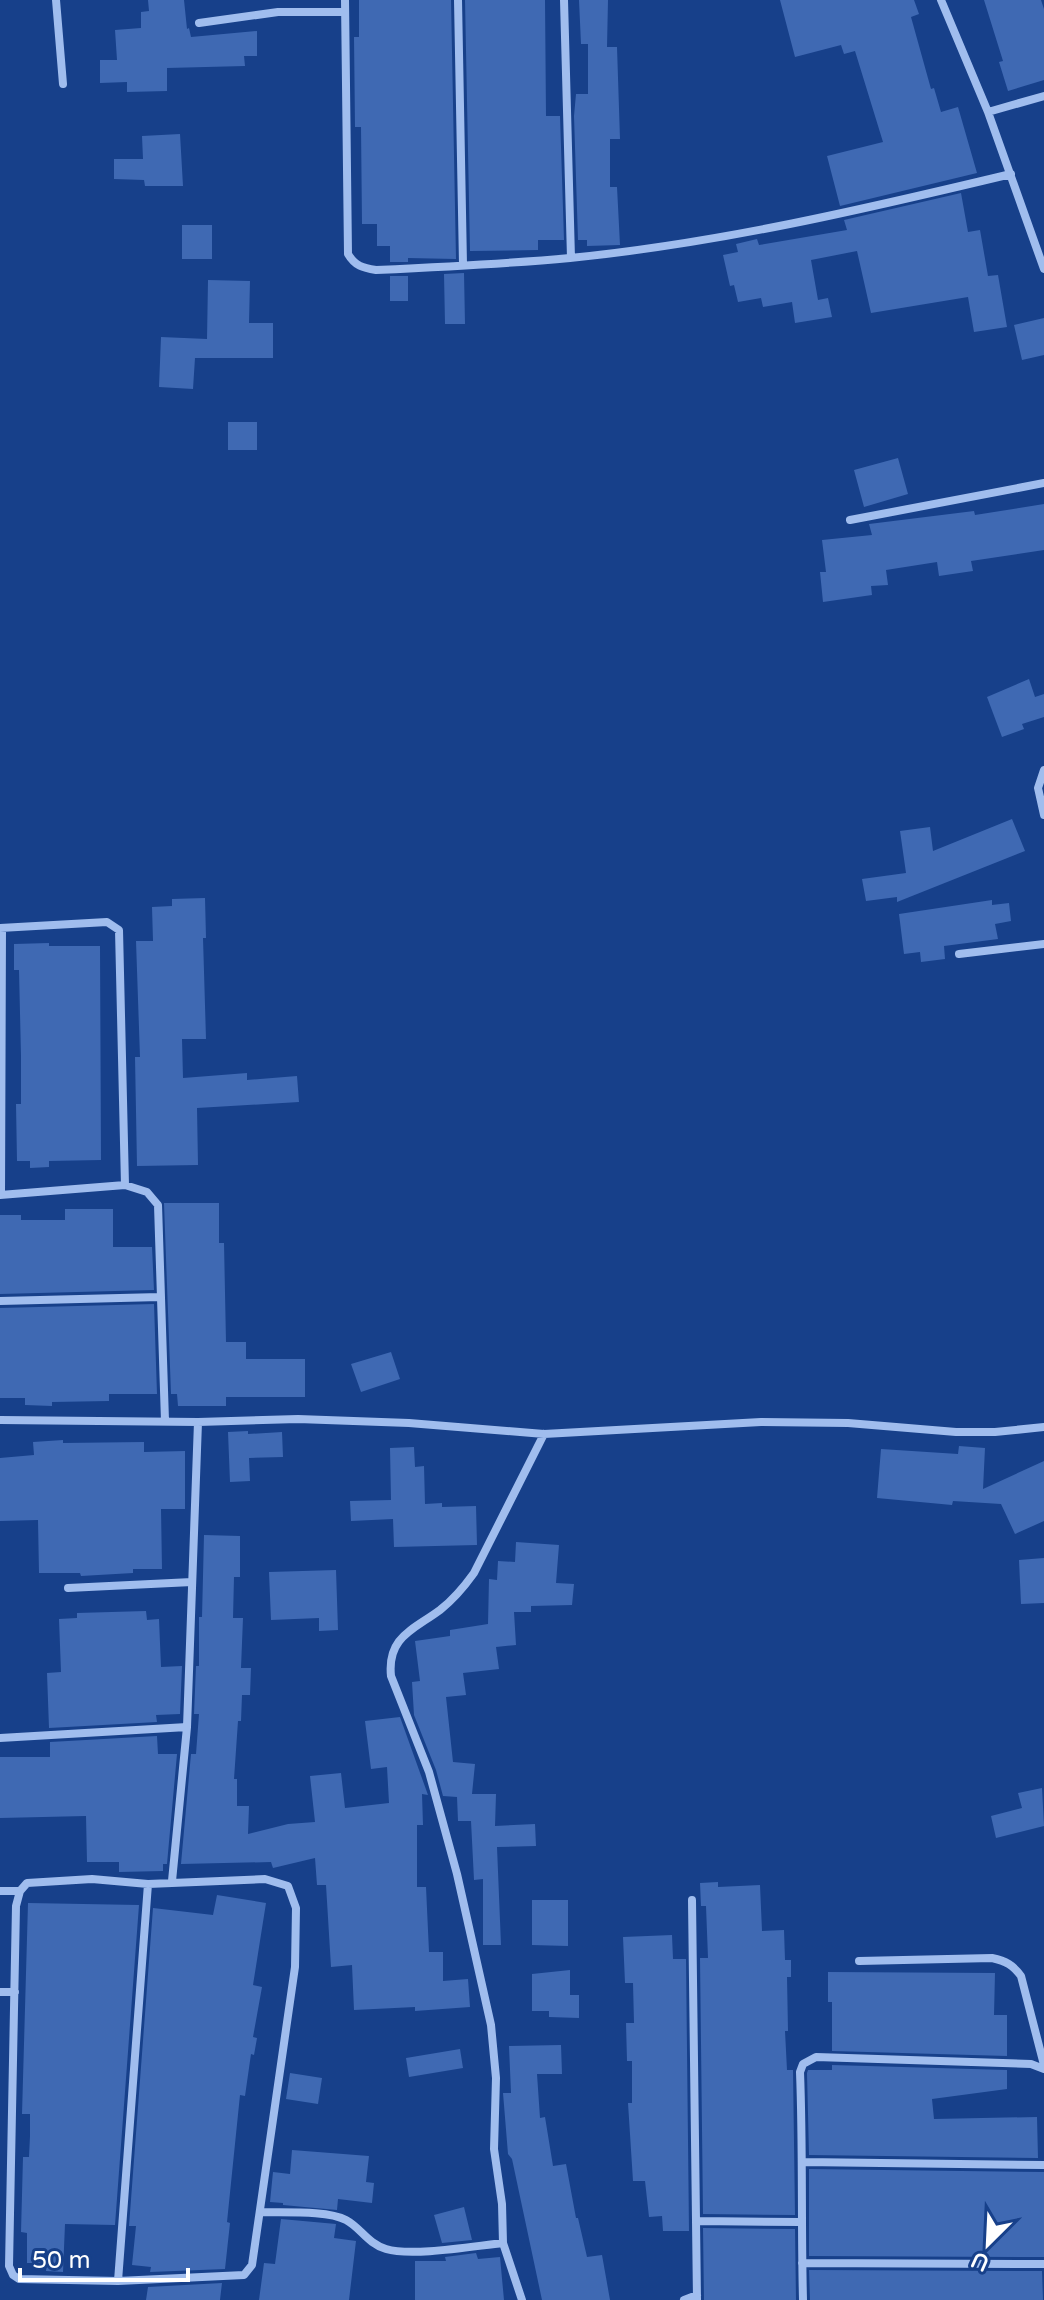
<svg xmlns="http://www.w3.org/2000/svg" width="1044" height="2300" font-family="'Varela Round',sans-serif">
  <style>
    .building { fill: #3f69b3 }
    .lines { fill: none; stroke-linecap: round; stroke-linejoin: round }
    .street { stroke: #a0bdee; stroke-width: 8 }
  </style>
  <rect width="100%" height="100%" fill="#17408a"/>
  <!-- building -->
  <path class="building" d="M148 0H184L187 29 189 28 191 37 257 31V56H244L245 66 167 68V91L127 92V82L100 83V60H117L115 30 141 28V12L149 11Z
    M359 0H451L456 259 408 258V262H390V246H377V224H362L361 127H355L354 37H359Z
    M465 0H545L546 116H560L564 240H538V250L470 251Z
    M579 0H608L607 47H617L620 139H610V187H617L620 245 587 246V240H578L574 116 576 94H588V44H581Z
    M780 0H914L919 14 911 17 931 89 934 88 941 112 958 107 977 173 840 206 827 156 883 142 855 51 844 54 841 45 795 57Z
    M984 0H1041L1044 9V80L1008 91 999 62 1003 61Z
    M180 134 183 186H145L144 180 114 179V159H143L142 136Z
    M961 193 968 232 980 230 988 276 998 275 1007 327 974 332 968 297 871 313 857 251 811 260 818 300 828 298 832 317 795 323 792 302 763 307 761 298 738 302 734 285 730 286 723 255 738 252 736 244 757 239 759 245 847 230 844 220Z
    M182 225H212V259H182Z
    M464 273 465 324H445L444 274Z
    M390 276H408V301H390Z
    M208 280 250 281 249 323H273V358H195L193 389 159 387 161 337 207 339Z
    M1044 318V355L1022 360 1014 325Z
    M228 422H257V450H228Z
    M898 458 908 494 864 507 854 470Z
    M1044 504V550L971 561 973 571 939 576 937 562 886 570 888 585 871 586 872 595 823 602 820 572H826L822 540 872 535 869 524 974 511 975 515Z
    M1029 679 1035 697 1044 694V717L1022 724 1024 729 1002 737 987 697Z
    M1012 819 1025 851 897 902V897L866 901 862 879 906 873 900 831 930 827 933 851Z
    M205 898 206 938H203L206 1039H182L183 1078 247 1073V1080L297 1076 299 1102 197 1108 198 1165 137 1166 135 1057H140L136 941H153L152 907 172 906V899Z
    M992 900V905L1009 903 1011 921 995 924 998 939 944 946 945 959 921 962 920 952 904 954 899 914Z
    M49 943V946H100L101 1160 49 1161V1167L30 1168V1161H17L16 1104H21V1056L19 970H14V944Z
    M164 1203H219V1243H224L226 1342H246V1359H305V1397H226V1406H178L177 1394H171Z
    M65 1209H113V1247H152L154 1290 0 1294V1215H21V1220H65Z
    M154 1304 157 1394H109V1401L52 1402V1406L25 1405V1398H0V1308Z
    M391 1352 400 1379 361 1392 351 1364Z
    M248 1431V1434L282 1432 283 1457 249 1458 250 1481 230 1482 228 1432Z
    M63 1440V1443L144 1442V1452L185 1451V1509H161L162 1569H133V1573L81 1576 80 1573H39L38 1520 0 1521V1458L34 1455 33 1442Z
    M959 1446 985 1448 983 1489 1044 1461V1521L1015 1534 1001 1504 953 1501 952 1505 877 1498 881 1449 958 1454Z
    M414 1447 415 1467 424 1466 425 1504 442 1503V1507L476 1506 477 1545 394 1547 393 1519 351 1521 350 1501 391 1500 390 1448Z
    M204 1535 240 1536V1577H234L233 1618H243L241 1668H251L250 1695H242L241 1721H238L234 1779H237V1806H249L248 1834 288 1824 315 1822 310 1776 341 1773 345 1808 389 1803 387 1767 371 1769 365 1721 400 1717 428 1795 422 1794 423 1825H417V1887H426L429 1952H443V1981L468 1979 470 2007 415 2011V2007L354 2010 352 1965 331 1967 326 1885H317L315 1858 273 1868 271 1862 181 1864 191 1754H196L199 1714H194L196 1666H199V1617H202Z
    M516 1542 559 1545 556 1583 574 1584 572 1605 531 1606V1612H514L516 1645 496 1647 499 1669 463 1673 466 1695 446 1697 453 1762 475 1764 472 1794H496L495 1826 535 1824 536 1846 497 1847 501 1945H483V1879L474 1880 471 1821H458L457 1797 443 1796 436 1770 414 1715 412 1682 420 1681 415 1641 450 1636V1630L488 1624 489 1579 497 1580 498 1561 515 1562Z
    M1044 1558V1603L1021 1604 1019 1560Z
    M336 1570 338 1630 319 1631V1618L271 1620 269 1572Z
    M146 1611 147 1620 159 1619 161 1667 182 1666 180 1714 156 1715 157 1722 49 1728 47 1673 61 1672 59 1619 77 1618V1613Z
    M157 1736 158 1754H177L167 1864H163V1871L119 1872V1862H87L86 1816 0 1818V1757H50V1742Z
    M1042 1788 1044 1826 996 1838 991 1816 1022 1808 1018 1793Z
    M718 1882V1887L760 1885 762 1931 784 1930 785 1960H791V1977H787L788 2031H785L787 2070H793L795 2215 703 2214 700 1958H708L706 1906H701L700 1883Z
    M217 1895 266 1903 253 1985 262 1987 253 2037 257 2038 254 2055 251 2054 245 2096 240 2095 227 2222 230 2223 225 2269 150 2272 151 2267 132 2265 136 2226H129L153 1908 213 1915Z
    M532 1900H568V1946L532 1945Z
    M28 1903 139 1905 115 2225 65 2224 63 2272 46 2271 47 2263H27V2233L21 2232 23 2157H29L30 2136V2114H22Z
    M672 1935 673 1959H686L689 2231H663L662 2216 649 2217 645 2181H633L628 2103H632V2061H627L626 2023H634L633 1983H625L623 1937Z
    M570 1970V1995H579V2018L549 2017V2011H532V1974Z
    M828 1972 995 1973 994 2015H1007V2056L832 2051V2002H828Z
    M561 2045 562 2074H537L540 2118 545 2117 553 2166 566 2164 576 2218H578L587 2257 602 2255 610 2300H542L512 2159 508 2154 503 2093H511L509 2046Z
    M460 2049 463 2068 409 2077 406 2058Z
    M832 2065 1007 2070V2089L932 2099 934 2119 1037 2117 1038 2158 809 2155 807 2073 808 2070H832Z
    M290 2073 322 2078 318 2104 286 2099Z
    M292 2150 369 2156 366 2182 374 2183 372 2203 338 2199 337 2210 283 2205V2203L270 2202 273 2172 290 2174Z
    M809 2169 1044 2172V2257L809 2256Z
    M464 2207 472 2240 442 2243 434 2215Z
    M281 2219 336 2224 334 2238 356 2241 349 2300H259L264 2263 275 2264Z
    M703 2228 795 2229 796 2300H704Z
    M476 2253 478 2259 500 2257 504 2300H415V2261H446L445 2257Z
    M809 2270 1042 2271 1043 2300H810Z
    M222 2283 220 2300H146L148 2287Z"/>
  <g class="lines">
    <!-- street -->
    <path class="street" d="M56 0 63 84
      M345 0 348 254C355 266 363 268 376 270 441 267 506 264 570 258 720 243 865 209 1011 174
      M458 0 463 265
      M564 0 571 258
      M941 0 988 112 1044 269
      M199 23 278 12H345
      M988 112 1044 96
      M850 520 1044 483
      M1044 770 1038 788 1044 815
      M0 928 107 922 119 930 125 1185
      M959 954 1044 944
      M0 1195 125 1185 147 1192 158 1205 165 1421
      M1 1195 2 928
      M0 1301 160 1297
      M0 1420 198 1422 298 1419 409 1423 544 1434 761 1422 848 1423 956 1432H995L1044 1427
      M68 1588 192 1582
      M0 1738 187 1727
      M92 1879 148 1884 265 1879 288 1886 296 1908 295 1967 252 2265 244 2275 118 2281 19 2279 13 2275 9 2266 16 1906 20 1891 27 1883Z
      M172 1881 187 1727 198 1422
      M0 1891H20
      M692 1900 697 2300
      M859 1961 992 1958C1006 1961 1013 1965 1021 1976L1044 2065
      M0 1992H15
      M803 2162 1044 2165
      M260 2212C282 2213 327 2210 346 2220 361 2228 367 2243 386 2249 412 2257 474 2246 503 2243
      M697 2221 800 2222
      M802 2263 1044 2264
      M118 2281 148 1884
      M522 2300 503 2243 502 2204 494 2149 496 2078 491 2025 457 1874 429 1772 391 1676C387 1637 413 1630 440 1610 454 1599 464 1587 474 1573L544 1434
      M684 2300 697 2295
      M803 2300C801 2224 803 2148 800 2072L803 2064 816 2057 1031 2064 1044 2069"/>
  </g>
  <!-- north arrow -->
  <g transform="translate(988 2244) rotate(204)" stroke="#17408a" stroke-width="6" paint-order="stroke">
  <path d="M0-6L14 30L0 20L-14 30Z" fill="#ffffff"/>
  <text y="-12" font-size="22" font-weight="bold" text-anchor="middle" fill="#ffffff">U</text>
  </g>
  <!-- scale -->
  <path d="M20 2268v12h168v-12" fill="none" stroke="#ffffff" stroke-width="4"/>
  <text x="32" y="2268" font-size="24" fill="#ffffff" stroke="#17408a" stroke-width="6" paint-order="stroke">50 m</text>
</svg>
